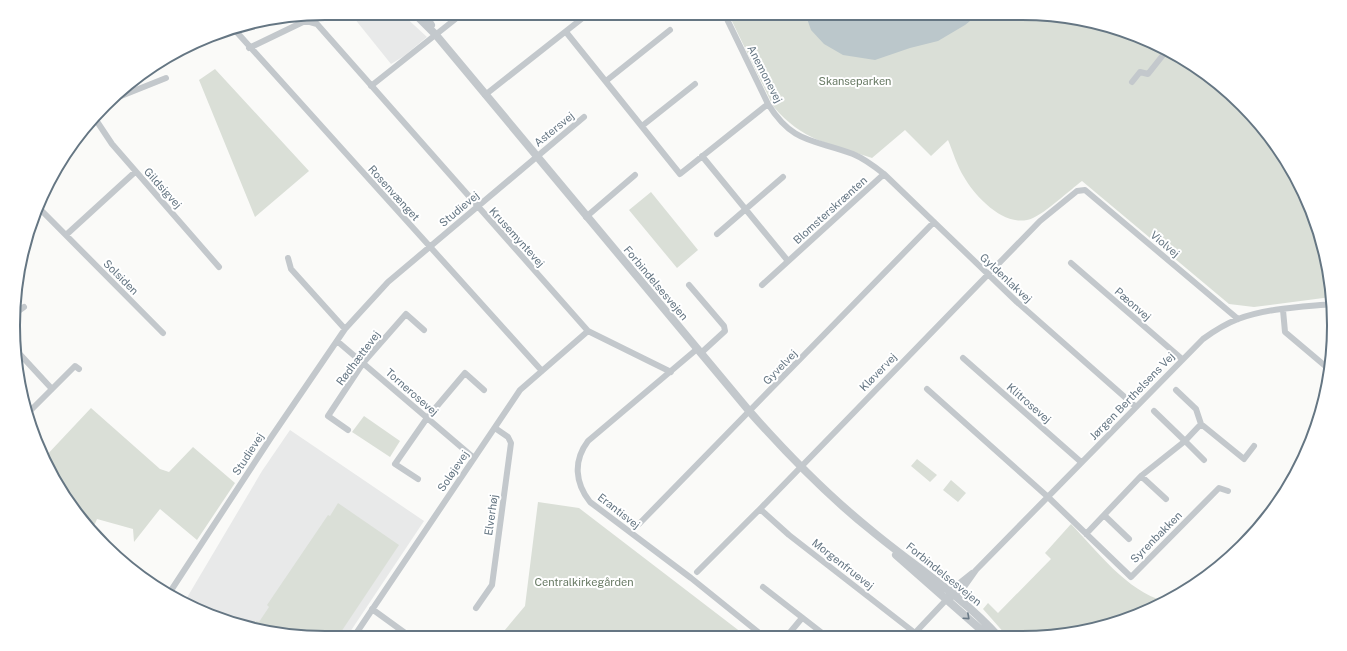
<svg xmlns="http://www.w3.org/2000/svg" width="1347" height="651" font-family="'Public Sans',sans-serif">
  <style>
    .built { fill: #e8e9e9 }
    .green { fill: #dadfd7 }
    .water { fill: #bbc7cb }
    .lines { fill: none; stroke-linecap: round; stroke-linejoin: round }
    .minor { stroke: #c3c8cc; stroke-width: 6 }
    .tertiary { stroke: #c3c8cc; stroke-width: 8 }
    .oneway { stroke: #6a7a87 }
    .labels { text-anchor: middle; stroke-width: 4; stroke-linejoin: round; paint-order: stroke }
    .street-label { font-size: 11px; fill: #657683; stroke: #fff }
    .park-label { font-size: 11px; fill: #687a64; stroke: #fff }
    .rim { fill: none; stroke: #657683; stroke-width: 2 }
  </style>
  <rect width="100%" height="100%" fill="#fafaf8"/>
  <!-- built -->
  <path class="built" d="M350 13H401L427 37 404 56 391 64Z
    M290 430 424 521 346 638H325L264 632 206 614 185 601 262 471Z"/>
  <!-- green -->
  <path class="green" d="M728 13H1022L1083 19 1141 37 1195 66 1225 90 1243 105 1281 152 1310 206 1328 265 1331 297 1254 307 1229 304 1082 181C1070 190 1045 213 1033 218 1007 230 976 198 964 177 957 166 953 152 948 140L931 156 905 130 872 158C831 144 802 141 773 106Z
    M215 69 309 171 255 217 199 80Z
    M651 192 698 250 677 268 629 210Z
    M91 408 160 469 169 472 193 447 235 483 197 540 160 509 134 542 133 529 97 519 92 531 77 516 44 458Z
    M364 416 400 441 390 457 352 432Z
    M917 459 937 475 930 482 911 466Z
    M951 480 966 493 958 502 943 490Z
    M538 502 579 508 746 636 499 637 525 606Z
    M338 503 399 545 337 638 264 632 251 628 256 621 259 622 269 607 267 605 328 515 330 516Z
    M1071 524C1097 551 1127 591 1164 601L1141 614 1063 635H1006L983 609 988 603 998 613 1051 559 1045 553Z"/>
  <!-- water -->
  <path class="water" d="M805 13H980L965 25 938 41 910 48 875 60 843 55 824 44 811 30Z"/>
  <g class="lines">
    <!-- minor -->
    <path class="minor" d="M724 13 768 104C793 144 813 139 853 154 865 159 874 166 884 174L1017 302 1136 407
      M233 28 542 371
      M566 32 680 174 768 104
      M249 48 303 22H310L317 24 588 331 671 372
      M606 81 670 30
      M1132 82 1140 72 1148 74 1167 50
      M371 86 463 13
      M485 95 589 13
      M116 98 166 78
      M96 120 112 144 219 267
      M642 126 695 84
      M702 156 788 261
      M37 206 163 333
      M586 217 635 175
      M717 234 783 177
      M66 235 135 172
      M288 258 291 269 345 329
      M1071 263 1182 359
      M689 285 724 326 725 331 701 353
      M762 285 884 174
      M1283 310 1285 332 1330 370
      M17 312 24 307
      M337 341 474 458
      M697 349 588 441C573 461 575 483 590 502L691 578 763 636
      M16 350 52 389
      M963 358 1081 462
      M927 389 1048 497 1131 577 1219 488 1228 491
      M1176 390 1196 409 1201 424
      M1154 411 1185 441 1201 424 1244 459 1254 446
      M29 412 75 366 79 369
      M348 430 328 416 363 363 406 314 424 330
      M1141 476 1185 441 1204 460
      M418 479 395 464 427 418 465 373 484 390
      M760 509 789 535 915 633
      M1105 516 1129 539
      M639 524 934 222
      M1086 534 1141 476 1166 499
      M697 572 760 509 1040 221 1077 191 1085 190 1238 319
      M763 587 826 636
      M170 592 272 436 345 329 388 282 584 117
      M952 597 964 587 976 570 1203 339C1214 331 1225 324 1238 319 1267 308 1301 307 1332 304
      M476 608 492 585 511 443 508 437 495 428
      M372 609 412 638
      M913 635 947 599 950 591 957 585 972 573
      M787 636 802 618
      M353 638 520 390 588 331"/>
    <!-- tertiary -->
    <path class="tertiary" d="M414 13 436 35 750 412C788 455 827 495 872 531 914 566 961 595 998 636
      M423 13 431 25
      M896 555 988 636"/>
  </g>
  <!-- one-way arrows -->
  <defs><path id="oneway-chevron" d="M-2-3.5L2.5 0L-2 3.5" fill="none" stroke-width="1.6" stroke-linecap="round" stroke-linejoin="round"/></defs>
  <use class="oneway" href="#oneway-chevron" transform="translate(967 617) rotate(42)"/>
  <g class="labels">
    <!-- street labels -->
    <g class="street-label">
      <text transform="translate(765 74) rotate(63)" y="4">Anemonevej</text>
      <text transform="translate(554 129) rotate(-39)" y="4">Astersvej</text>
      <text transform="translate(163 188) rotate(48)" y="4">Gildsigvej</text>
      <text transform="translate(394 193) rotate(48)" y="4">Rosenvænget</text>
      <text transform="translate(459 209) rotate(-40)" y="4">Studievej</text>
      <text transform="translate(830 210) rotate(-42)" y="4">Blomsterskrænten</text>
      <text transform="translate(517 237) rotate(48)" y="4">Krusemyntevej</text>
      <text transform="translate(1165 244) rotate(40)" y="4">Violvej</text>
      <text transform="translate(121 277) rotate(45)" y="4">Solsiden</text>
      <text transform="translate(1006 278) rotate(43)" y="4">Gyldenlakvej</text>
      <text transform="translate(656 283) rotate(50)" y="4">Forbindelsesvejen</text>
      <text transform="translate(1133 304) rotate(41)" y="4">Pæonvej</text>
      <text transform="translate(358 358) rotate(-53)" y="4">Rødhættevej</text>
      <text transform="translate(780 367) rotate(-46)" y="4">Gyvelvej</text>
      <text transform="translate(878 372) rotate(-46)" y="4">Kløvervej</text>
      <text transform="translate(412 392) rotate(41)" y="4">Tornerosevej</text>
      <text transform="translate(1132 396) rotate(-46)" y="4">Jørgen Berthelsens Vej</text>
      <text transform="translate(1029 403) rotate(41)" y="4">Klitrosevej</text>
      <text transform="translate(248 454) rotate(-57)" y="4">Studievej</text>
      <text transform="translate(453 471) rotate(-56)" y="4">Soløjevej</text>
      <text transform="translate(619 511) rotate(38)" y="4">Erantisvej</text>
      <text transform="translate(491 515) rotate(-82)" y="4">Elverhøj</text>
      <text transform="translate(1156 537) rotate(-45)" y="4">Syrenbakken</text>
      <text transform="translate(843 564) rotate(38)" y="4">Morgenfruevej</text>
      <text transform="translate(944 574) rotate(39)" y="4">Forbindelsesvejen</text>
    </g>
    <!-- park labels -->
    <g class="park-label">
      <text x="855" y="85">Skanseparken</text>
      <text x="584" y="586">Centralkirkegården</text>
    </g>
  </g>
  <!-- crop -->
  <path d="M0 0H1347V651H0ZM325 20H1022A305 305 0 0 1 1327 325V326A305 305 0 0 1 1022 631H325A305 305 0 0 1 20 326V325A305 305 0 0 1 325 20Z" fill="#fff" fill-rule="evenodd"/>
  <path class="rim" d="M325 20H1022A305 305 0 0 1 1327 325V326A305 305 0 0 1 1022 631H325A305 305 0 0 1 20 326V325A305 305 0 0 1 325 20Z"/>
</svg>
